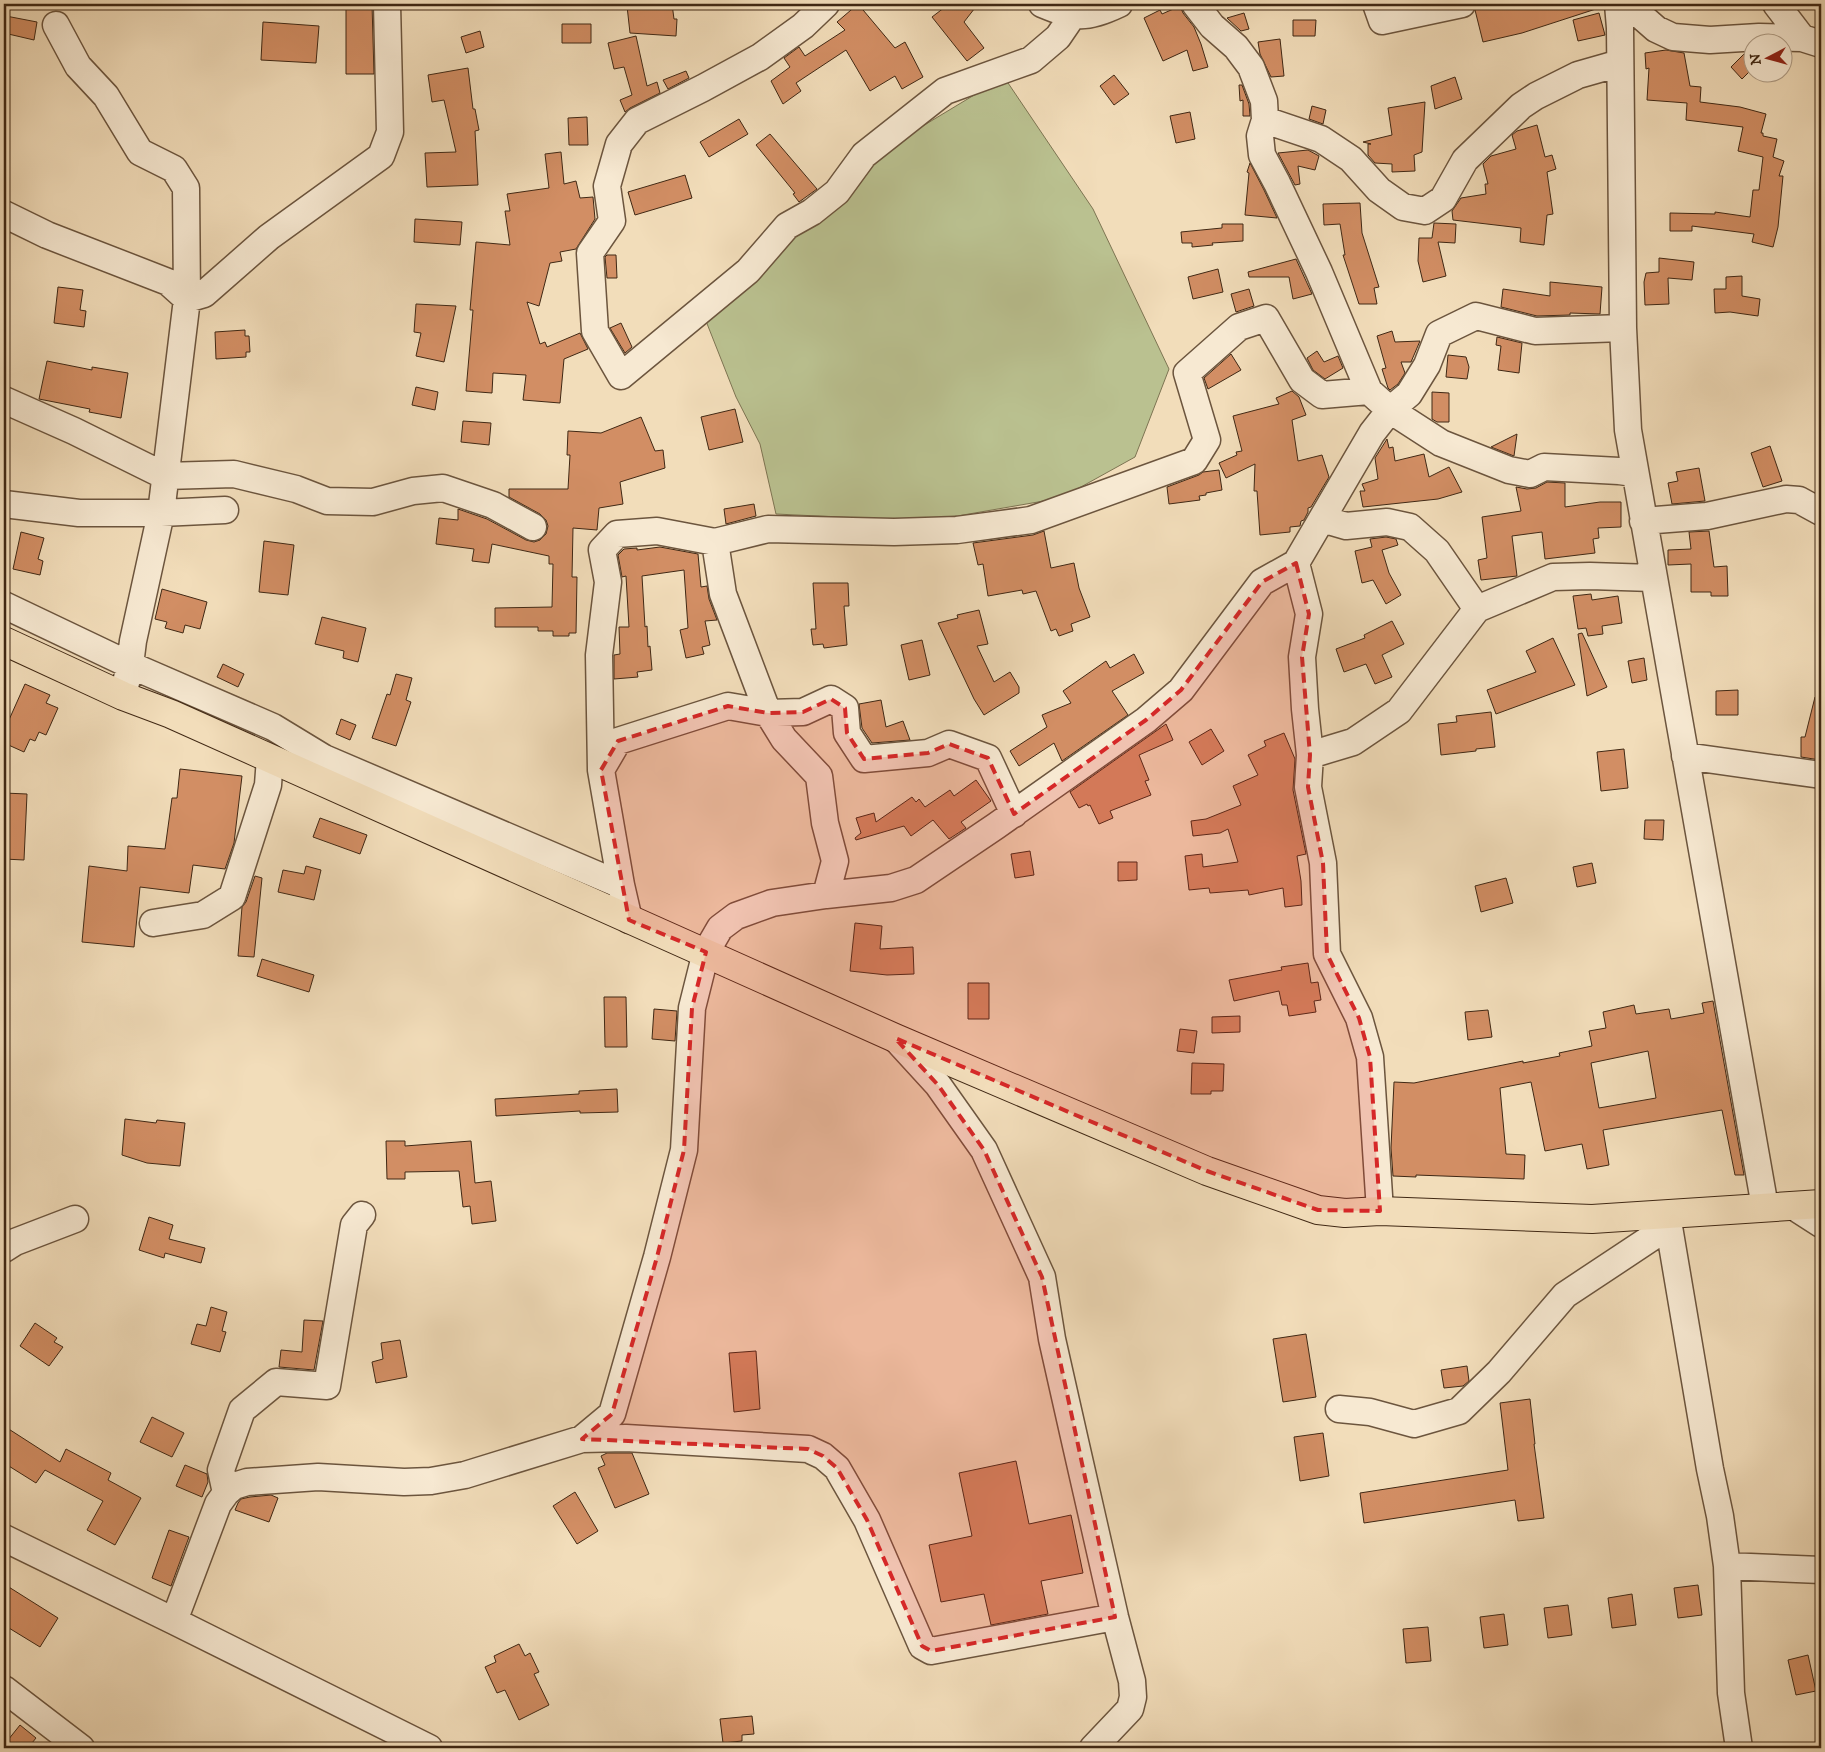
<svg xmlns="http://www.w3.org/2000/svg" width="1825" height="1752" font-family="'IM FELL DW Pica',serif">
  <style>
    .green { fill: #bac190; stroke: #7d7452 }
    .building { fill: #d28e64; stroke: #402814; fill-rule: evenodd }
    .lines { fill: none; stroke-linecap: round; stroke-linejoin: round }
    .minor-casing { stroke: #6c553e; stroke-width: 29 }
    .major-casing { stroke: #402814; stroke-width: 30 }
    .minor { stroke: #f7e9d2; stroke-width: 26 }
    .major { stroke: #f2ddba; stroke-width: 28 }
    .marked { fill: #d62828; fill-opacity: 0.2; stroke: #d62828; stroke-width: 4; stroke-dasharray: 10 6; stroke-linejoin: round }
  </style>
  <rect width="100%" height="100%" fill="#f2ddba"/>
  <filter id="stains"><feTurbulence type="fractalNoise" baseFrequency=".004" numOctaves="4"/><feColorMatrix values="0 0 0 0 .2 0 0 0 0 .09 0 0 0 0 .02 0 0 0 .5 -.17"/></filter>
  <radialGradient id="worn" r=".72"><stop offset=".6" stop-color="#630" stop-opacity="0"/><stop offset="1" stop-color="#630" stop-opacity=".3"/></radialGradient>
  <!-- green -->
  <path class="green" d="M1004 77 1093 209 1169 369 1135 457 1061 498 940 519H881L776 514 760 444 736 397 704 316 893 144Z"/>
  <!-- building -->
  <path class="building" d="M346 4H372L374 74H346Z
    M648 4H672L674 19H677L676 36 630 33 627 6Z
    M858 4 895 48 905 42 923 77 902 89 895 76 870 91 846 50 796 83 801 91 783 104 771 81 790 67 784 58 799 47 805 56 845 30 837 22Z
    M949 4H978L964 22 984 48 967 61 932 17Z
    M1477 4H1601L1602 7 1522 33 1483 42 1475 10Z
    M1180 6 1183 13 1194 27 1201 44 1208 67 1193 71 1187 50 1163 61 1144 18 1160 10 1162 14Z
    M1244 13 1249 29 1241 31 1227 18Z
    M1599 13 1605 35 1578 41 1573 20Z
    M6 16 37 22 34 40 4 33Z
    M1293 20H1316L1315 36H1293Z
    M263 22 319 26 316 63 261 60Z
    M562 24H591V43H562Z
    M480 31 484 47 466 53 461 37Z
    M636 36 647 86 657 82 660 93 630 108 625 112 620 100 632 95 624 67 614 69 608 43Z
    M1280 39 1284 76 1271 77 1260 54 1258 42Z
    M1666 50 1684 53 1690 86 1701 87 1700 102 1740 107 1766 114 1761 133H1763V136L1777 139 1773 157 1784 161 1779 176H1783L1778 227 1773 247 1752 242 1754 234 1692 226V231H1670V213L1715 214V212L1750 217 1753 190H1759L1763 157 1738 151 1743 127 1686 120 1687 103 1647 100 1649 68 1646 69 1645 53Z
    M1744 54 1752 63V69L1742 79 1731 67Z
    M468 68 473 109H475L479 130 475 131 478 185 427 187 425 153 456 152 444 100 432 102 428 75Z
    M686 71 689 78 668 89 663 80Z
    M1114 75 1129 94 1114 105 1100 86Z
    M1455 77 1462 99 1435 109 1431 86Z
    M1239 85H1242L1249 104 1250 116H1243V100L1240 101Z
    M1425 102 1422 152 1414 155 1415 171 1392 172V164L1375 163 1368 155V144H1371L1363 142 1392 135 1388 108Z
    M1312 106 1326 110 1323 124 1309 119Z
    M1190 112 1195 139 1176 143 1170 116Z
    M587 117 588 145H569L568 118Z
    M739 119 748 134 709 157 700 142Z
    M1537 125 1545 157 1552 155 1556 169 1547 172 1553 214 1547 215 1544 245 1520 242 1521 228 1453 220 1452 211 1461 198 1486 194 1485 184H1488L1483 164 1491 156 1516 149 1512 135 1517 131Z
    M770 134 817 189 799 202 793 194 795 193 756 145Z
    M1308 150 1319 156 1315 170 1298 166 1300 184 1295 185 1278 153Z
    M561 152 564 184 576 181 580 198 593 197 595 219 576 249 560 252 562 261 550 263 539 306 527 302 540 344 545 342 547 347 580 333 588 349 564 359 560 403 523 400 526 375 493 373 492 393 466 391 473 310H470L476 242 510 245 505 211H510L507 194 549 188 545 154Z
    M1250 163 1264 190 1277 218 1245 215 1249 173 1247 172Z
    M685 175 692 198 635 215 628 192Z
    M1360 203 1362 233 1379 287 1374 288 1377 304H1359L1343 255H1345L1340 224 1324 225 1323 204Z
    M415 219 462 222 460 245 414 242Z
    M1434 223 1456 224 1455 243 1438 242 1446 276 1423 282 1418 261 1419 238H1432Z
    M1222 224H1243V241L1212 243 1213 245 1192 247V243H1182L1181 232 1222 228Z
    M607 255H616L617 278H607L605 257Z
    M1659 258 1694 262 1692 280 1668 278 1669 304 1645 305 1644 282 1646 273 1659 272Z
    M1296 259 1312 294 1293 299 1289 277H1249L1248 272Z
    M1218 269 1223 292 1193 299 1188 277Z
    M1742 276V296L1760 299 1758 316 1730 312 1715 313 1714 289H1726V277Z
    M1550 282 1602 287 1600 314 1570 313V315L1537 316 1501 307 1503 289 1550 296Z
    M58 287 83 290 80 310 86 311 84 327 54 323Z
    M1249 289 1254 306 1236 312 1231 294Z
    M416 304 456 306 444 362 416 356 421 333 414 332Z
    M621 323 632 347 625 353 610 328Z
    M245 330V336H249L250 352H246V357L216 359 215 332Z
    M1392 331 1395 342 1420 341 1411 362H1401L1405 373 1398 384 1390 390 1388 388 1382 369 1386 368 1377 336Z
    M1497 337 1522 343 1519 373 1498 370 1501 346 1496 345Z
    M1317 351 1324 362 1338 356 1343 368 1325 379 1313 370 1307 358Z
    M1231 354 1241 370 1208 389 1204 378Z
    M1448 355 1466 357 1469 367 1467 379 1446 377Z
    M47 361 92 370V367L128 373 121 418 89 412 90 409 39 399Z
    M416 387 438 392 435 410 412 405Z
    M1292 391 1299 397 1306 415 1292 420 1298 461 1322 455 1329 477 1311 507 1308 508V512L1304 520 1301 521 1300 526 1290 527V532L1260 535 1257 491H1254L1255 464 1226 478 1219 463 1237 455 1236 452 1242 451 1233 416 1279 404 1276 398Z
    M1432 392 1449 393V422H1437L1432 419Z
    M735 409 743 442 709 450 701 417Z
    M641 417 655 451 663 450 665 468 620 482 623 504 599 508 597 530 573 528 572 577H577L576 633H569V636H553V631H538V627H495V608L552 607 553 564H549V556L492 544 489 563 472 561 474 549 436 544 439 518 458 520V509L487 519 526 540 534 542 540 540 546 534 548 526 546 520 540 514 509 497V489H568L570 455H567L568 431 601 433Z
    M463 421 491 423 489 445 461 442Z
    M1517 434 1514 456 1491 447Z
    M1387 439 1389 448 1393 447 1395 461 1424 454 1429 477 1449 467 1462 492 1438 499 1363 507 1360 491H1365L1362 484 1378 479 1375 458Z
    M1770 446 1782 481 1763 487 1751 453Z
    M1699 468 1705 501 1672 504 1668 483 1678 481 1676 472Z
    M1219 470 1222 490 1206 493V495L1199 496 1200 500 1169 504 1167 487 1199 475 1203 472Z
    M1547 482 1565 483V507L1600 502H1621V527L1598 528 1599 538 1593 539 1595 553 1545 559 1542 532 1512 536 1517 576 1481 580 1478 560 1487 558 1482 517 1521 511 1516 487 1527 489 1536 488Z
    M754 504 756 516 726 524 724 509Z
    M1044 531 1051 568 1074 563 1079 588 1090 617 1071 624 1073 631 1059 636 1056 629 1051 631 1036 591 1023 594 1022 590 988 596 983 564 978 565 973 543 1033 535Z
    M1709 531 1714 567 1727 566 1728 596H1711V592H1691V564L1668 565V550L1691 549 1689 532Z
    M21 532 44 538 38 559 43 561 40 575 13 569Z
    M1386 537 1396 539 1398 545 1382 550 1389 573 1401 595 1386 604 1373 580 1362 583 1355 551 1372 547 1370 539Z
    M264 541 294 545 288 595 259 592Z
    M660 547 698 554 701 587 707 586 709 599 717 620 705 621 710 645 702 647 704 654 686 658 680 630 688 628 684 570 642 576 645 627 647 626 648 647 650 646 652 670 637 672 638 677 614 679V655L620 654 619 627H629L626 576 622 577 618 555 624 549 637 548V550Z
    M813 583H848L849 606H844L847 645 824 648 823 644 813 645 811 629H816Z
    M162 589 207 602 200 629 185 625 183 633 165 628 167 622 155 619Z
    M1591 594 1592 600 1618 596 1622 623 1602 626 1603 634 1588 636 1586 628 1578 629 1573 596Z
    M979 610 988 644 977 646 994 682 1010 672 1019 687V693L984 715 974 699 938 623 958 618 957 615Z
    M322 617 366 628 358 662 343 658 344 651 315 644Z
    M1392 621 1404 644 1382 655 1392 677 1375 684 1366 664 1344 672 1336 649 1365 638 1364 635Z
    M1582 633 1607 687 1587 696 1578 634Z
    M1553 638 1575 685 1496 714 1487 690 1536 672 1526 651Z
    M922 640 930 675 909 680 901 645Z
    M1134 654 1144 673 1112 691 1128 715 1062 761 1054 743 1019 766 1010 751 1047 727 1042 715 1071 703 1063 691 1106 661 1110 668Z
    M1644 658 1647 680 1632 683 1628 661Z
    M223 664 244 674 238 687 217 677Z
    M396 674 412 678 406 700 411 702 396 746 372 738 387 694 390 695Z
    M25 684 50 695 46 703 58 708 46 735 39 732 35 741 30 739 24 752 4 743V731Z
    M1738 690V715H1716V691Z
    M1815 697H1821L1820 760 1801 757V737H1805Z
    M881 700 886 727 903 721 910 740 872 743 862 728 859 704Z
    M1491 712 1495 747 1476 749V751L1441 755 1438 724 1457 722 1456 716Z
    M341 719 356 725 350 740 336 734Z
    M1166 724 1173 740 1139 755 1149 780 1145 781 1151 795 1110 811 1113 818 1099 824 1090 805 1088 806 1087 804 1079 808 1070 792Z
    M1211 729 1224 751 1202 765 1189 742Z
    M1284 733 1295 759 1293 790 1306 854 1297 856 1301 881 1302 905 1285 907 1283 888 1249 895 1248 890 1210 893 1209 888 1189 890 1185 856 1202 854 1203 867 1238 862 1228 829 1220 833 1193 836 1191 821 1206 819 1241 805 1233 786 1258 775 1248 755 1266 746 1264 741Z
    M1624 749 1628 788 1601 791 1597 752Z
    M180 769 242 776 234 843 225 869 193 865 189 893 140 887 134 947 82 942 89 866 127 871 128 846 165 849 172 798H177Z
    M976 780 991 801 961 822 966 828 949 839 933 820 911 836 904 826 856 840 855 838 861 833 856 818 874 813 876 822 912 797 916 802 919 799 925 807 950 790 954 796Z
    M4 793 27 794 24 860 4 859Z
    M320 818 367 835 360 854 313 837Z
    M1645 820H1664L1663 840 1644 839Z
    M1030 851 1034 875 1015 878 1011 854Z
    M1118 862H1137V880L1118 881Z
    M1592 863 1596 883 1577 887 1573 867Z
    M306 866 321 870 314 900 278 892 283 870 304 874Z
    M255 876 262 878 254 957 238 956 242 907 246 902Z
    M1506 878 1513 903 1481 912 1475 886Z
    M855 923 882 926 880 949 913 947 914 974 887 975 850 971Z
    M262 959 314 975 309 992 257 976Z
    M1308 963 1311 983 1318 982 1321 1000 1314 1001 1316 1012 1289 1016 1287 1005H1282L1279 991 1234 1001 1229 980 1282 970 1281 967Z
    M968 983H989V1019H968Z
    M604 997H626L627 1047H605Z
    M1713 1001 1744 1175H1735L1722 1110 1603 1130 1609 1165 1587 1169 1582 1144 1545 1151 1531 1082 1500 1088 1506 1154 1525 1155 1524 1179 1416 1175V1177L1393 1176 1391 1148 1394 1082 1414 1083 1523 1061V1063L1560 1056 1559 1053 1592 1046 1589 1031 1606 1028 1603 1012 1634 1005 1636 1014 1669 1009 1671 1019 1704 1013 1702 1003ZM1648 1051 1656 1098 1599 1108 1591 1063Z
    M654 1009 677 1011 675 1041 652 1039Z
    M1488 1010 1492 1037 1468 1040 1465 1012Z
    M1240 1016V1032L1212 1033V1017Z
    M1180 1029 1197 1031 1194 1053 1177 1051Z
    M1192 1063 1224 1064 1223 1091H1211V1094H1191Z
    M617 1089 618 1112 580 1113V1111L496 1116 495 1099 579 1094V1091Z
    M125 1119 156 1123 157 1120 185 1123 180 1166 147 1163 122 1155Z
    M386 1141H405V1146L471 1141 475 1183 491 1181 496 1221 472 1224 470 1206 463 1207 459 1171 405 1172V1179H387Z
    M149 1217 173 1225 169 1239 205 1248 201 1263 165 1253 164 1258 139 1250Z
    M211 1307 227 1312 222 1331 226 1332 220 1352 191 1344 197 1324 206 1326Z
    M304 1320 323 1321 314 1370 279 1367 281 1350 302 1352Z
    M35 1323 57 1338 54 1342 63 1347 49 1366 20 1346Z
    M1306 1334 1316 1397 1283 1402 1273 1339Z
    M400 1340 407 1377 376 1383 372 1362 383 1359 381 1343Z
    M756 1351 760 1409 734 1412 729 1353Z
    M1467 1366 1469 1381 1463 1386 1444 1388 1441 1370Z
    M1530 1399 1535 1444H1534L1544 1518 1518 1521 1515 1500 1364 1523 1360 1493 1508 1470 1500 1403Z
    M152 1417 184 1433 172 1457 140 1442Z
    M4 1426 60 1462 66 1449 111 1473 108 1480 141 1498 115 1545 87 1530 103 1501 45 1470 36 1483 4 1463Z
    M1323 1433 1329 1476 1300 1481 1294 1437Z
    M607 1453H632L649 1494 615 1508 598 1468 605 1465 601 1456Z
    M1016 1461 1029 1524 1071 1515 1083 1573 1041 1581 1048 1614 991 1625 984 1594 941 1602 929 1545 972 1536 959 1473Z
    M185 1465 207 1474 208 1482 202 1497 176 1486Z
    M575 1492 598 1531 577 1544 553 1506Z
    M271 1495 278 1498 269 1522 235 1510 238 1503 241 1499 250 1497Z
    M169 1530 189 1537 171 1586 152 1578Z
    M4 1584 58 1618 40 1647 4 1625Z
    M1698 1585 1702 1615 1678 1618 1674 1588Z
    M1632 1594 1636 1625 1612 1628 1608 1598Z
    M1568 1605 1572 1635 1548 1638 1544 1608Z
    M1504 1614 1508 1645 1484 1648 1480 1617Z
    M1428 1627 1431 1661 1406 1663 1403 1629Z
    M519 1644 525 1656 530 1653 539 1672 534 1674 549 1705 519 1720 505 1690 497 1693 485 1667 496 1662 494 1656Z
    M1808 1655 1816 1691 1796 1695 1788 1660Z
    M752 1716 754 1734 742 1735V1741L723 1743 720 1719Z
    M20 1725 36 1738 28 1748H4V1745Z"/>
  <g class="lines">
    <!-- minor casing -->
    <g class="minor-casing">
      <path id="minor" d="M826 4 803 26 760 57 703 88 637 121 619 144 607 186 612 221 590 253 595 331 621 376 748 271 787 226 812 212 837 192 864 155 945 91 1031 60 1058 37 1073 15
        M1042 4C1076 18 1085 20 1119 4
        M1195 4 1212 26 1236 47 1251 67 1264 101 1265 120 1260 136 1262 155 1277 183 1319 272 1369 391 1390 410 1441 443 1509 470 1530 474 1544 467 1619 471 1634 473
        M1376 4 1382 21 1462 4
        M1618 4 1620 28 1623 328 1628 430 1765 1207
        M1776 4 1802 38
        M1640 15 1656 29 1673 37 1710 40 1759 37 1802 38 1821 44
        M56 25 78 66 106 96 140 152 174 169 186 188 187 299 161 513 133 641 130 665 123 696
        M1265 120 1321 139 1351 159 1379 190 1403 207 1425 211 1443 199 1465 160 1521 106 1536 96 1578 75 1620 63
        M4 214 47 235 168 282 187 299 204 294 269 237 381 156 390 132 387 4
        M4 400 74 431 165 476 234 474 296 489 327 501 373 502 413 491 443 488 493 505 533 527
        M4 504 79 513H161L225 510
        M1322 519 1346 526 1387 522 1410 527 1437 551 1477 609
        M1643 521 1707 516 1786 499 1799 500 1821 512
        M715 542 768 529 894 532 957 530 1031 520 1194 461 1207 440 1187 373 1239 327 1266 318 1302 380 1322 395 1369 391
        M1296 563 1309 614 1302 657 1305 709 1310 755 1308 787 1323 863 1327 954 1359 1018 1370 1057 1380 1211
        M4 605 130 665 273 727 324 758 621 885
        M1310 755 1353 742 1399 711 1477 609 1553 577 1590 576 1653 578
        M1685 756 1821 775
        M601 770 618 741 728 706 768 713 803 712 831 699 845 708 847 733 864 759 928 753 949 744 988 758 1014 814
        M629 920 621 885 601 770 599 655 608 582 602 550 617 534 657 531 715 542 723 594 768 713 784 739 819 776 825 823 835 861 826 895
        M153 923 203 915 232 897 268 785 270 758
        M895 1038 938 1085 984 1150 1042 1277 1052 1339 1075 1441 1115 1617 1132 1681 1133 1697 1130 1709 1093 1748
        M1793 1206 1821 1224
        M1667 1215 1710 1469 1720 1516 1727 1566 1731 1693 1739 1748
        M4 1249 15 1242 75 1219
        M1339 1409 1370 1412 1414 1424 1459 1411 1499 1372 1565 1295 1669 1226
        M582 1439 612 1414 657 1257 684 1150 692 1008 706 952 720 928 736 916 772 903 826 895 891 888 916 880 996 826 1146 720 1181 690 1262 582 1296 563 1372 433 1390 410 1409 394 1427 365 1439 334 1476 316 1535 331 1623 328
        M226 1493 221 1470 242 1410 276 1382 327 1386 354 1225 362 1215
        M4 1538 174 1621 429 1748
        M1727 1566 1821 1570
        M174 1621 218 1504 226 1493 234 1486 247 1482 318 1477 404 1482 431 1481 465 1475 582 1439 626 1438 808 1449 823 1456 837 1468 867 1520 922 1646 931 1651 1115 1617
        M4 1689 81 1748"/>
    </g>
    <!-- major casing -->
    <g class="major-casing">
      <path id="major" d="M4 641 123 696 171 714 895 1038 1207 1171 1318 1210 1345 1213 1380 1211 1592 1219 1821 1204"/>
    </g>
    <!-- minor -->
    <use href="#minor" class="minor"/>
    <!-- major -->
    <use href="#major" class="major"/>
  </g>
  <!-- marked area -->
  <path class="marked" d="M1296 563 1309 614 1302 657 1310 755 1308 787 1323 863 1327 954 1359 1018 1370 1057 1380 1211 1318 1210 1207 1171 895 1038 938 1085 984 1150 1042 1277 1115 1617 931 1651 922 1646 867 1520 837 1468 823 1456 808 1449 582 1439 612 1414 657 1257 684 1150 692 1008 706 952 629 920 601 770 618 741 728 706 768 713 803 712 831 699 845 708 847 733 864 759 928 753 949 744 988 758 1014 814 1146 720 1181 690 1262 582Z"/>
  <!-- margin -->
  <rect width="1825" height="1752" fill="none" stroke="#f2ddba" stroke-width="20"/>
  <rect x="5" y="5" width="1815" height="1742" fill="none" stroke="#402814" stroke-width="2.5"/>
  <rect x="10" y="10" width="1805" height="1732" fill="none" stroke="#402814"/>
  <!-- north arrow -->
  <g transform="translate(1768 58) rotate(264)"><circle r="24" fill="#f7e9d2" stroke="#ae9c86"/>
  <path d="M0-4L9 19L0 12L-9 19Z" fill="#8f2418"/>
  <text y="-8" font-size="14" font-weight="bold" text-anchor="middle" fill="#402814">N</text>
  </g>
  <rect width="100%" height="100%" filter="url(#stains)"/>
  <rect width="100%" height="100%" fill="url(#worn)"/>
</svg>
